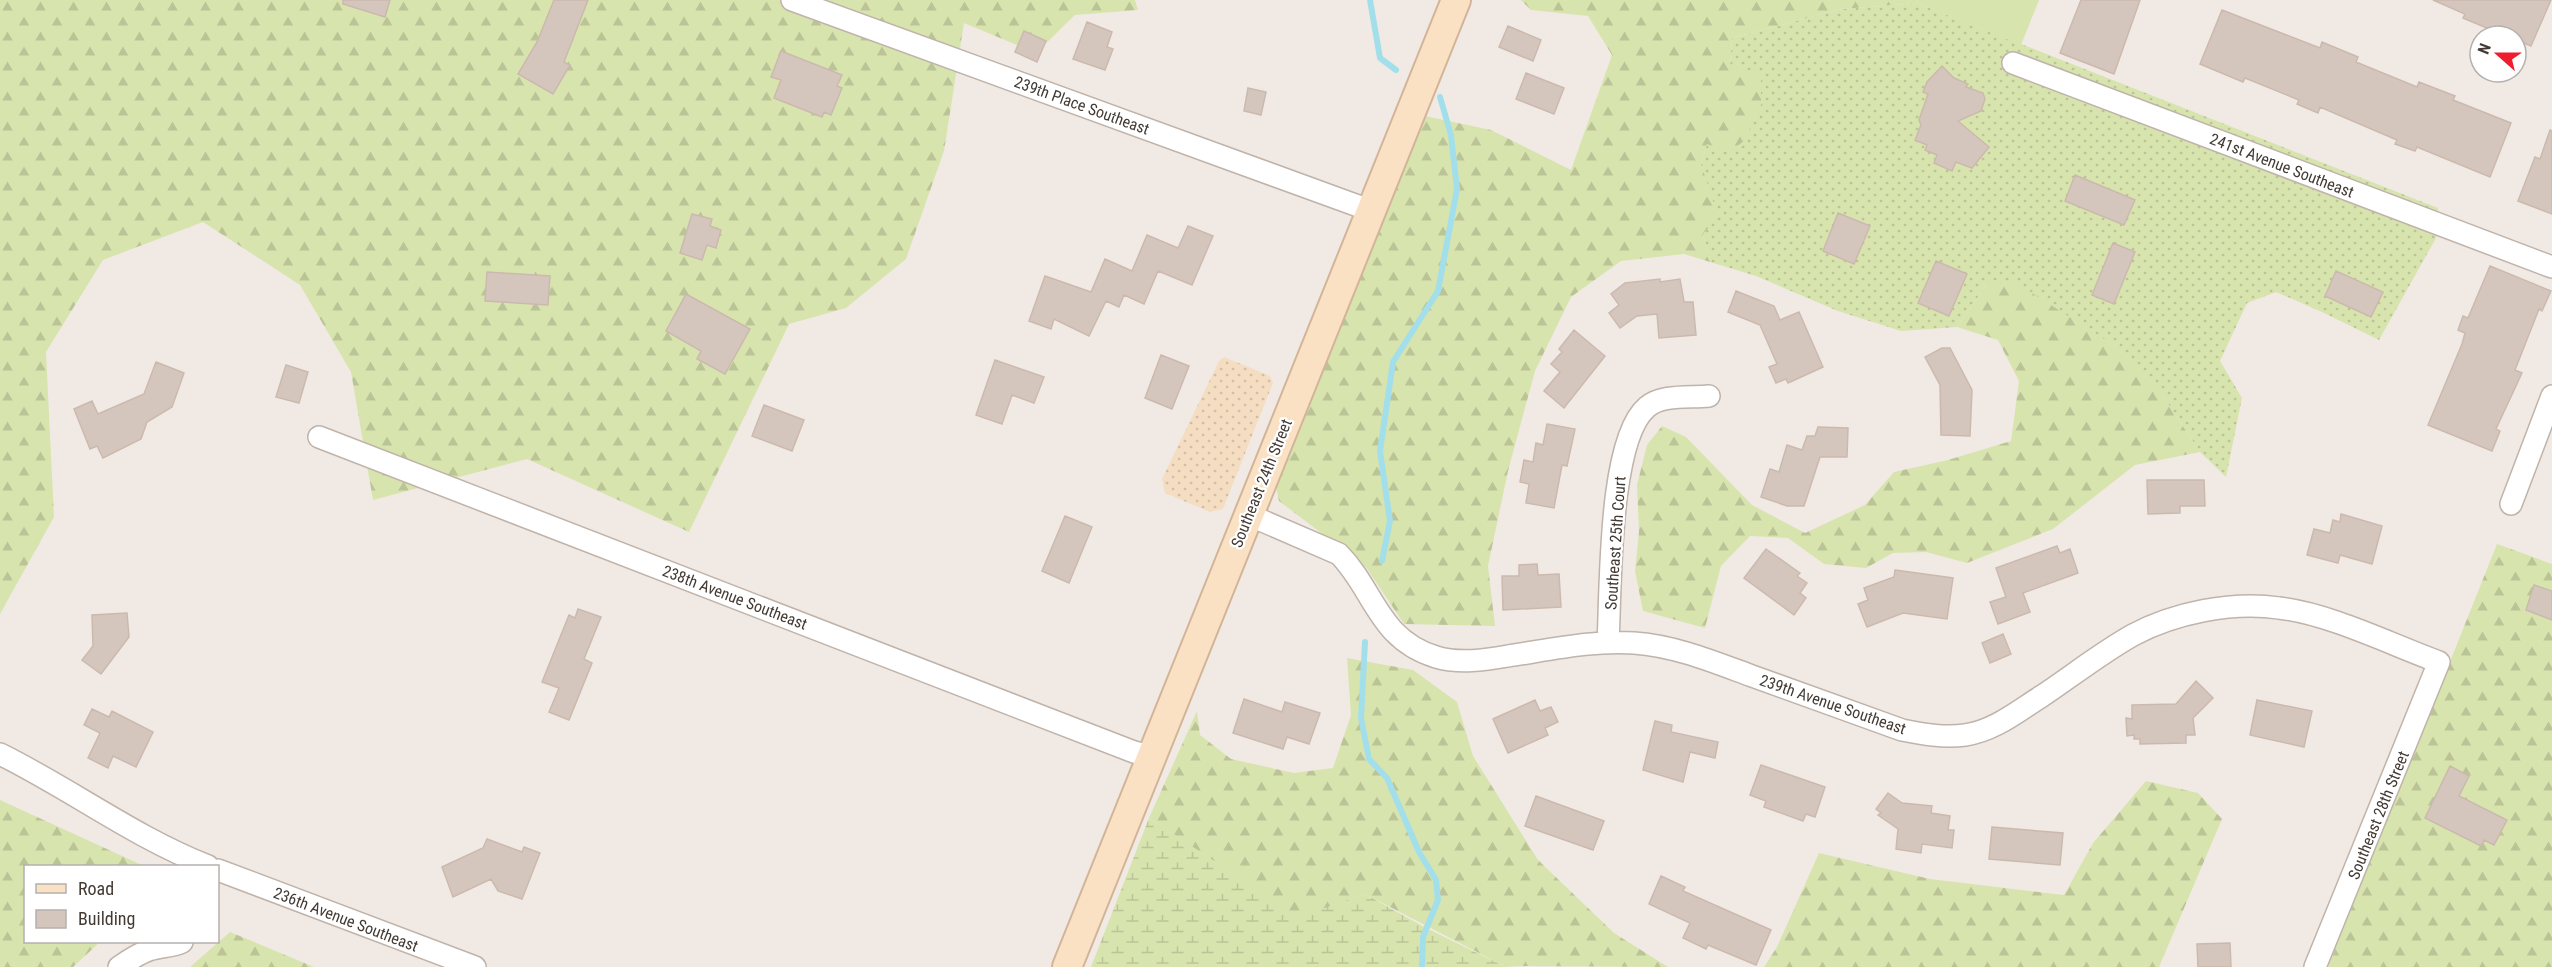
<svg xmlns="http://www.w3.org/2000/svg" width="2552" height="967" font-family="'Roboto Condensed',sans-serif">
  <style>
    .grass { fill: url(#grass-dots) }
    .forest { fill: url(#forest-firs) }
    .wetland { fill: url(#wetland-marsh) }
    .sand { fill: url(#sand-dots) }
    .park { fill: #d8e4ae }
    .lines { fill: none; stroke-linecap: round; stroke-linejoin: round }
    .stream { stroke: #a3dfeb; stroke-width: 6 }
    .building { fill: #d5c6bd; stroke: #ccb9ae; stroke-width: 1.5 }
    .street-casing { stroke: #bfb3aa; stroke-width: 24 }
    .secondary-casing { stroke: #d2b598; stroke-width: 32 }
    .street { stroke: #fff; stroke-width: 21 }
    .secondary { stroke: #fbe1c4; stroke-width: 28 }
    .labels { text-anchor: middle; stroke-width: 4.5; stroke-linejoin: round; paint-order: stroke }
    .street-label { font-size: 16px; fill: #433a34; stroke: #fff }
  </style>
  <defs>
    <pattern id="grass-dots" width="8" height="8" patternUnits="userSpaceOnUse" patternTransform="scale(1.5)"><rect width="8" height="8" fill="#d8e4ae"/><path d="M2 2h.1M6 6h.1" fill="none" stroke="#bbc496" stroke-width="1.8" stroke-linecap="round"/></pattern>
    <pattern id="forest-firs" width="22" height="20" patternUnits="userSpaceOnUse" patternTransform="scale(1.5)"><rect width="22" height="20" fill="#d8e4ae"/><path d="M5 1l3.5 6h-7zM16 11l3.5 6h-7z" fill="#bbc496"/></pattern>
    <pattern id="wetland-marsh" width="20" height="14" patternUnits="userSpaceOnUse" patternTransform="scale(1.5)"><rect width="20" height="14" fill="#d8e4ae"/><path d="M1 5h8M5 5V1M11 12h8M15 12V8" fill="none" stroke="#bbc496"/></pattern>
    <pattern id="sand-dots" width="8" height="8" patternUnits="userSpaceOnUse" patternTransform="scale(1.5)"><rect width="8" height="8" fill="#f4ddc1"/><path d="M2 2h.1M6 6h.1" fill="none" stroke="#d2bea6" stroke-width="1.8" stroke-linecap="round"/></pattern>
  </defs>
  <rect width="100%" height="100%" fill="#f1eae4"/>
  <!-- grass -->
  <path class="grass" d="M1917 3 2438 208 2436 238 2379 340 2322 312 2276 292 2247 303 2220 361 2242 398 2226 477 2200 452 2163 396 1987 284 1957 327 1901 331 1838 311 1756 276 1710 262 1703 234 1701 164 1730 66 1732 38 1842 9Z"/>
  <!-- forest -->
  <path class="forest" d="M0 0H1135L1138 10 1075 15 1036 53 964 23 944 151 906 259 846 308 789 324 689 532 527 459 373 500 351 372 300 285 203 222 103 260 46 352 54 517 0 614Z
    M1521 0H1918L1917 3 1842 9 1732 38 1730 66 1761 73V106L1744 141 1729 152 1707 144 1701 164 1718 216 1703 234 1710 262 1684 254 1621 261 1571 297 1535 371 1508 471 1488 566 1495 626 1404 624 1366 567 1279 501 1275 482 1425 116 1491 130 1571 170 1612 55 1588 16 1531 10Z
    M1987 284H2018L2118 348 2163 396 2200 452 2135 465 2053 529 1967 563 1926 552 1893 553 1866 568 1824 564 1788 538 1750 536 1721 566 1705 628 1643 611 1635 571 1639 532 1637 485 1647 445 1662 426 1686 437 1752 505 1805 533 1865 505 1894 472 1948 460 2011 441 2019 381 1998 340 1957 327Z
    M2497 544 2552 564V967H2328Z
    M1347 658 1413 670 1457 702 1473 756 1538 860 1614 933 1668 967 1504 966 1365 894 1299 918 1149 818 1197 711 1200 735 1231 759 1294 773 1333 768 1351 715Z
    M2146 781 2198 793 2222 819 2159 967H1764L1777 947 1819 853 1930 879 2064 895 2093 843Z
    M0 800 144 866H26V942H100L73 967H0Z
    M230 932 314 967H190Z"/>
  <!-- wetland -->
  <path class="wetland" d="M1149 818 1299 917 1365 894 1426 928 1504 966 1519 967H1091Z"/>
  <!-- sand -->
  <path class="sand" d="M1224 357 1270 376 1273 383 1223 509 1210 512 1165 493 1162 479 1219 361Z"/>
  <!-- park -->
  <path class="park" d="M1918 0H2039L2021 45 1917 3Z"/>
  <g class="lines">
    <!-- stream -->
    <path class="stream" d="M1370 0 1380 58 1396 70
      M1382 561 1390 521 1380 451 1393 362 1438 291 1457 189 1451 135 1440 97
      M1365 642 1361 718 1369 759 1387 778 1419 852 1436 880 1438 900 1423 937 1422 967"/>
  </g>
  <!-- building -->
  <path class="building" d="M343 0H390L385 17 343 4Z
    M554 0H588L564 62 570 65 553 94 518 74 537 42Z
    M2081 0H2140L2114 74 2060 53Z
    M2433 0H2551L2531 46 2516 40V36H2506L2463 18 2465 14Z
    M2222 10 2320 48 2322 42 2358 57 2356 62 2417 87 2419 82 2455 96 2453 100 2511 123 2490 177 2417 147 2415 151 2395 144 2397 140 2320 107 2318 113 2297 104 2299 100 2245 78 2243 82 2200 64Z
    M1087 22 1112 32 1107 47 1113 49 1105 70 1073 59Z
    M1508 26 1541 40 1533 61 1499 47Z
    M1024 31 1046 41 1037 62 1015 52Z
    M781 51 842 75 837 86 842 88 831 115 824 112 822 117 774 98 781 80 771 77Z
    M1942 66 1954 78 1968 84 1966 87 1983 93 1985 99 1981 111 1958 121 1989 147 1972 168 1956 162 1952 171 1934 163 1937 155 1925 150 1927 145 1915 140 1921 125 1919 120 1928 94 1923 92 1927 82Z
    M1526 73 1564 88 1554 114 1516 99Z
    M1248 88 1266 92 1261 115 1244 111Z
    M2550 130 2552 131V214L2518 201 2535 157 2540 159Z
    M2075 175 2135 200 2124 225 2065 201Z
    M1838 213 1870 226 1854 264 1823 251Z
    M692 214 712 219 710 226 721 230 716 248 707 245 702 260 680 253Z
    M1188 226 1213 236 1192 285 1158 271 1144 304 1124 295 1119 307 1106 301 1089 336 1054 319 1051 329 1029 321 1045 276 1091 292 1105 259 1132 271 1147 235 1178 248Z
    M2113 243 2135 252 2114 304 2092 295Z
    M1936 261 1967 274 1949 316 1918 303Z
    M2490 266 2551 291 2542 311 2539 309 2515 370 2522 373 2496 429 2500 431 2492 451 2428 425 2462 344 2465 333 2458 330 2463 316 2468 318Z
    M2336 271 2383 292 2371 317 2325 296Z
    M487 272 550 276 548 305 485 301Z
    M1660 279V282L1680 279 1684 302H1693L1696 335 1659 338 1657 314 1637 316 1620 328 1609 313 1619 305 1611 294 1625 283Z
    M1736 291 1774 306 1780 320 1799 312 1823 367 1788 383 1786 379 1776 383 1769 367 1777 364 1760 325 1728 312Z
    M686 294 750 329 725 374 697 359 701 351 666 331Z
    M1574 330 1605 356 1564 408 1544 391 1560 372 1551 364 1562 352 1559 349Z
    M1942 348H1950L1972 390 1970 436 1941 435 1940 385 1925 357Z
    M1161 355 1189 366 1172 409 1145 398Z
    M995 360 1044 377 1034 403 1012 395 1002 424 976 415Z
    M156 362 184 373 172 407 147 422 141 439 103 458 97 446 90 449 74 409 92 401 98 414 144 394Z
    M286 365 308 372 299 403 276 397Z
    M764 405 804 420 792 451 752 436Z
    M1547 424 1575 429 1567 466 1562 465 1554 508 1526 503 1529 484 1520 482 1524 460 1533 462 1536 443 1543 445Z
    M1818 427 1848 428 1847 457H1820L1804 506H1787L1761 497 1770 469 1779 472 1787 445 1802 450 1807 436H1815Z
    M2147 480H2204L2205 506H2180V513L2148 514Z
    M2341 514 2382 526 2372 564 2340 555 2338 563 2307 555 2314 529 2330 533 2333 520 2340 522Z
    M1065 516 1092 527 1069 583 1042 571Z
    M2057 546 2060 553 2070 549 2078 573 2023 593 2030 612 1998 624 1990 602 2006 597 1996 568Z
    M1766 549 1800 573 1797 576 1807 583 1800 593 1806 598 1794 615 1744 578Z
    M1537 564 1538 575 1559 574 1561 607 1503 610 1502 576H1519V565Z
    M1895 570 1953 578 1947 619 1903 613 1867 627 1858 604 1868 600 1864 588 1894 577Z
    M2534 585 2552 591V620L2526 610Z
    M578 609 601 617 584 659 592 663 569 720 549 712 559 688 542 682 569 615 575 618Z
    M127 613 129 637 101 674 82 660 93 646 92 615Z
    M2003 634 2011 654 1990 663 1982 643Z
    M2196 681 2213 698 2193 718 2195 735H2186V743L2140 744V739H2134V735L2127 736 2126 718 2132 719V705L2176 704Z
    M1244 699 1282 712 1285 702 1320 713 1309 744 1287 737 1283 749 1233 733Z
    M1535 700 1540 711 1551 707 1558 722 1545 728 1548 735 1508 753 1493 719Z
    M2257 700 2312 711 2304 747 2250 735Z
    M92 709 109 717 112 711 153 732 136 767 113 756 108 768 88 758 100 733 84 725Z
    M1655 721 1672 725 1671 732 1718 742 1715 758 1690 752 1683 782 1643 770Z
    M1761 765 1825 787 1815 817 1806 814 1803 821 1764 807 1766 801 1750 795Z
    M2450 766 2469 776 2459 796 2507 820 2494 845 2484 840 2481 846 2425 818Z
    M1888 793 1902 803 1932 806 1931 813 1950 816 1948 830H1954L1952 848 1922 844 1921 853 1896 849 1898 829 1878 815 1881 813 1876 809Z
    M1536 796 1604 821 1593 850 1525 826Z
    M1992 827 2063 833 2060 865 1989 859Z
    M487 839 522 852 524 847 540 853 522 899 498 891 491 879 453 897 442 867 483 848Z
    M1661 876 1685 887 1683 891 1771 930 1756 965 1708 945 1706 949 1683 938 1690 923 1649 904Z
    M2230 943 2231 967H2198L2197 944Z"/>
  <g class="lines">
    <!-- street casing -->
    <g class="street-casing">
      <path id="street" d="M792 0 1372 211
        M2013 63 2552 267
        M319 437 1134 752 1151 756
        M2511 504 2552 396
        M1249 515 1339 554C1375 591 1378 639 1436 657 1459 664 1485 660 1508 656 1549 650 1593 640 1634 643 1676 646 1714 662 1752 676 1802 694 1852 712 1902 730 1922 734 1944 738 1965 735 1994 731 2018 711 2042 696 2072 676 2101 653 2133 635 2174 613 2232 601 2279 608 2330 614 2390 644 2439 662L2315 967
        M1608 642C1611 590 1608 440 1647 407 1662 394 1690 398 1709 396
        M0 754C71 789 134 837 208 866
        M218 870 475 967
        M119 967C129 960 138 954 149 950 160 946 172 947 182 942"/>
    </g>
    <!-- secondary casing -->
    <g class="secondary-casing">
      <path id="secondary" d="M1067 967 1456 0"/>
    </g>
    <!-- street -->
    <use href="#street" class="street"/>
    <!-- secondary -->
    <use href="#secondary" class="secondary"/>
  </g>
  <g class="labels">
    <!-- street labels -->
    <g class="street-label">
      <text transform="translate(1082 105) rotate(20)" y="6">239th Place Southeast</text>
      <text transform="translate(2282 165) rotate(21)" y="6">241st Avenue Southeast</text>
      <text transform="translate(1261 483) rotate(-68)" y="6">Southeast 24th Street</text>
      <text transform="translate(1615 543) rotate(-86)" y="6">Southeast 25th Court</text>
      <text transform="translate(735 597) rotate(21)" y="6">238th Avenue Southeast</text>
      <text transform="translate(1833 704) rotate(19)" y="6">239th Avenue Southeast</text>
      <text transform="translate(2378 815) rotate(-68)" y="6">Southeast 28th Street</text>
      <text transform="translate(346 919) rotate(21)" y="6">236th Avenue Southeast</text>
    </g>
  </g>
  <!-- legend -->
  <rect x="24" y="865" width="195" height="78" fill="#ffffff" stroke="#b4b0ae" stroke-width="1.5"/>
  <rect x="36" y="884" width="30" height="9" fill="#fbe1c4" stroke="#b4b0ae" stroke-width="1.5"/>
  <text x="78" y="895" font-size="18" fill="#433a34">Road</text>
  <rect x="36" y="910" width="30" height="18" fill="#d5c6bd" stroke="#b4b0ae" stroke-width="1.5"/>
  <text x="78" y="925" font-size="18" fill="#433a34">Building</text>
  <!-- north arrow -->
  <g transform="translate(2498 54) rotate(291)"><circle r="28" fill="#ffffff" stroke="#b4b0ae" stroke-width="1.5"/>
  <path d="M0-4.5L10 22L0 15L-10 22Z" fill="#ee1e2f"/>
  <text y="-9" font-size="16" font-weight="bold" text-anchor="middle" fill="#433a34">N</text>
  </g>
</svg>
